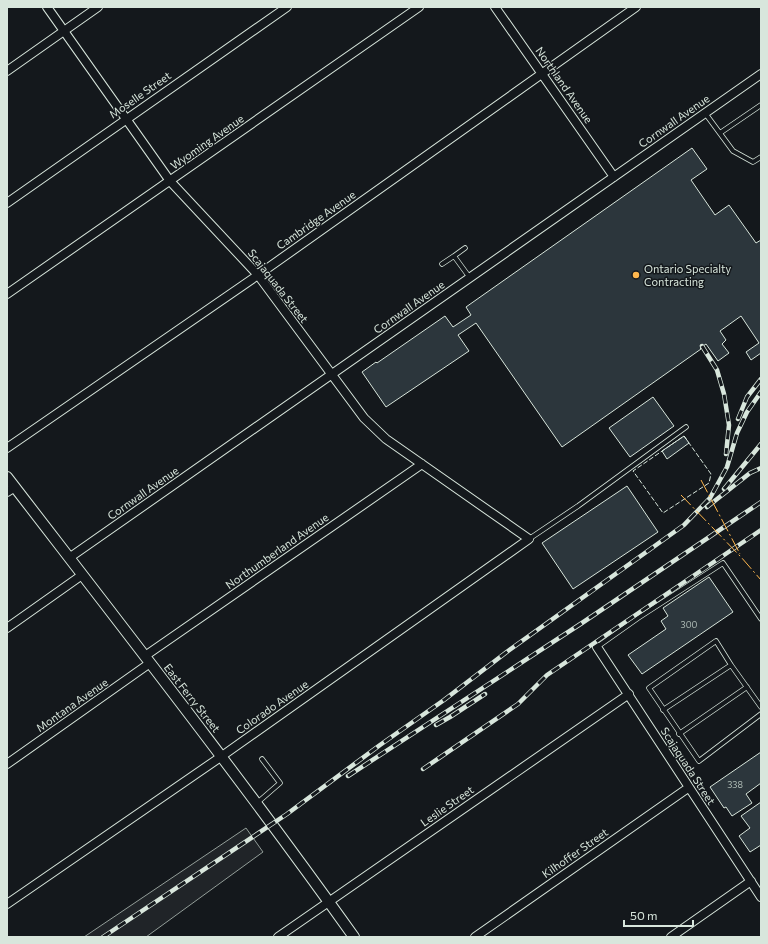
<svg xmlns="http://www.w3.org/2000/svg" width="768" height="944" font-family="Commissioner,sans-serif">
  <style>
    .green { fill: #202428; stroke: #939e99 }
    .building { fill: #2c363c; stroke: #d8e6dc }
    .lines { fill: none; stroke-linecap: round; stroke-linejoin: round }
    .service-casing { stroke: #d8e6dc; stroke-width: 5.5 }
    .minor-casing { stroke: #d8e6dc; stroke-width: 10 }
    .tertiary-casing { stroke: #d8e6dc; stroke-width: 12 }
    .service { stroke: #14181c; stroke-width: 4 }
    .minor { stroke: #14181c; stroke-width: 8 }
    .tertiary { stroke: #14181c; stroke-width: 10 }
    .rail-casing { stroke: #d8e6dc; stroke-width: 4.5 }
    .rail { stroke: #14181c; stroke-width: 3; stroke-dasharray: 9; stroke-linecap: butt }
    .fence { stroke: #d8e6dc; stroke-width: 1; stroke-dasharray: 5 2; stroke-linecap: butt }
    .power { stroke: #ffb74d; stroke-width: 1; stroke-dasharray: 14 3 2 3; stroke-linecap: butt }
    .poi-dot { fill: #ffb74d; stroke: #14181c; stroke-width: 1.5 }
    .labels { text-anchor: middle; stroke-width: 3; stroke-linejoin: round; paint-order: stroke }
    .number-label { font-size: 9px; fill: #adbab4 }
    .street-label { font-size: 11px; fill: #d8e6dc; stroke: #14181c }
    .poi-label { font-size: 11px; fill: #d8e6dc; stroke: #14181c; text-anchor: start }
  </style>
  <rect width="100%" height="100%" fill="#14181c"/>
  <!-- green -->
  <path class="green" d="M246 828 263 852 146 937H84Z"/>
  <!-- building -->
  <path class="building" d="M692 148 707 169 691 180 715 215 729 205 756 243 761 240V353L751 360 746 352 759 343 741 316 720 331 726 340 722 344 729 353 718 361 706 344 700 348 701 349 562 447 476 323 458 335 469 351 386 407 362 372 376 362 377 363 445 316 453 327 471 315 466 307Z
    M653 397 674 426 630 457 609 428Z
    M684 436 689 443 667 459 662 451Z
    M627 486 658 532 573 589 542 543Z
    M709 577 733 612 642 674 628 655 666 629 661 621 668 616 663 608Z
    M761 752V783L746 794 752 803 732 816 726 807 724 808 710 787Z
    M761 802V845L750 852 739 836 750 828 741 816Z"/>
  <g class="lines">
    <!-- service casing -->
    <g class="service-casing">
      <path id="service" d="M705 113 733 151 753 162 761 157
        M720 133 761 105
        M465 248 454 256 470 278
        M442 264 454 256
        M529 539 578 506 686 427
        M597 647 638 618 723 563 761 619
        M731 665 716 641 649 688 699 761 761 714
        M663 710 731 665 761 707
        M679 734 747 687
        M257 803 280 783 262 759"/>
    </g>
    <!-- minor casing -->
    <g class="minor-casing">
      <path id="minor" d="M495 7 614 177
        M7 71 98 7
        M7 203 287 7
        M7 294 419 7
        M7 448 258 275 636 7
        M7 492 15 487
        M69 558 761 74
        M7 628 82 575
        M597 647 761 897
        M145 656 422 464
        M7 764 150 663
        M7 904 222 756 529 539 386 439 364 418 258 275 170 181 47 7
        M278 937 629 694
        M475 937 688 788
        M671 937 751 881"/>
    </g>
    <!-- tertiary casing -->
    <g class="tertiary-casing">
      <path id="tertiary" d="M7 477C124 629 242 780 354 937"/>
    </g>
    <!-- service -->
    <use href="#service" class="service"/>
    <!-- minor -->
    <use href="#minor" class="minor"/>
    <!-- tertiary -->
    <use href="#tertiary" class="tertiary"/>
    <!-- rail casing -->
    <g class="rail-casing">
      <path id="rail" d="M702 346 717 370 724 394 729 425 726 454
        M738 419 747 397 761 379
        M724 489 761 444
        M707 507 750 473 761 468
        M436 725 450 717 485 694
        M423 769 518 704 547 675 761 530
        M348 776 582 623 761 502
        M103 937 287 814 380 745 444 700 508 651 684 525 710 498 727 467 737 433 747 412 761 392"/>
    </g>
    <!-- rail -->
    <use href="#rail" class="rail"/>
    <!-- fence -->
    <path class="fence" d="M684 436 711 474 709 483 663 513 633 471Z"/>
    <!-- power -->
    <path class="power" d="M701 480 740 554
      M681 495 741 557 761 580"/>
  </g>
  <!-- markers -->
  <circle class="poi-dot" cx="636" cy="275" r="4"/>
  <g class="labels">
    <!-- number labels -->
    <g class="number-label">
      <text x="689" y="628">300</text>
      <text x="735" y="788">338</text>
    </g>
    <!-- street labels -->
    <g class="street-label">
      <text transform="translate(564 85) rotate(55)" y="4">Northland Avenue</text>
      <text transform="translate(140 95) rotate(-35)" y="4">Moselle Street</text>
      <text transform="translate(674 121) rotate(-35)" y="4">Cornwall Avenue</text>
      <text transform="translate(207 142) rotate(-35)" y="4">Wyoming Avenue</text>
      <text transform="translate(316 220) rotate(-35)" y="4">Cambridge Avenue</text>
      <text transform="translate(278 286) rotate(52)" y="4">Scajaquada Street</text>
      <text transform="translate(409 307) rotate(-35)" y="4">Cornwall Avenue</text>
      <text transform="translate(143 493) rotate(-35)" y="4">Cornwall Avenue</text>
      <text transform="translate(277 551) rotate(-35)" y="4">Northumberland Avenue</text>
      <text transform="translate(192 698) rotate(52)" y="4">East Ferry Street</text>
      <text transform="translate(72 705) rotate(-35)" y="4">Montana Avenue</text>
      <text transform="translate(272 707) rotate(-35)" y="4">Colorado Avenue</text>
      <text transform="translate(688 766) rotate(57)" y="4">Scajaquada Street</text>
      <text transform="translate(447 806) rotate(-35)" y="4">Leslie Street</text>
      <text transform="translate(575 853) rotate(-35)" y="4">Kilhoffer Street</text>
    </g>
    <!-- poi labels -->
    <g class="poi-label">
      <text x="644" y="273">Ontario Specialty<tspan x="644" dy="13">Contracting</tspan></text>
    </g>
  </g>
  <!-- border -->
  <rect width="768" height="944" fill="none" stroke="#d8e6dc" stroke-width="16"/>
  <!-- scale -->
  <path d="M624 920v6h69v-6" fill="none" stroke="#d8e6dc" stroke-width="2"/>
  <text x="630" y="920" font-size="12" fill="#d8e6dc" stroke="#14181c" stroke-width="3" paint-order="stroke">50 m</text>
</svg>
